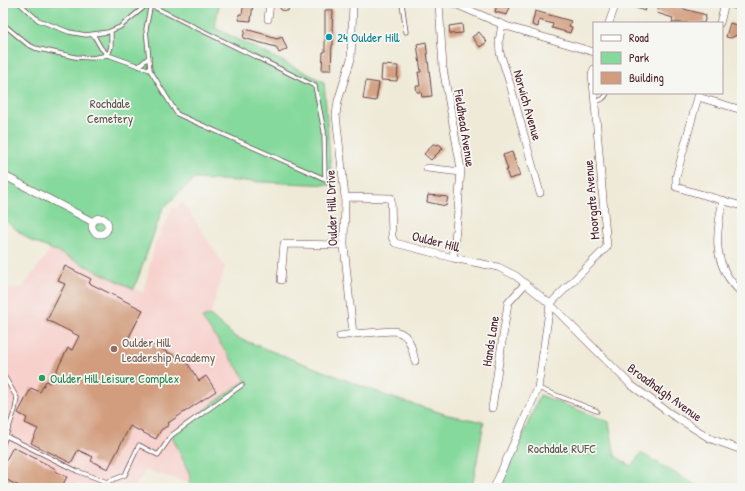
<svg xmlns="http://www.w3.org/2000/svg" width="745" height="491" font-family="'Patrick Hand',sans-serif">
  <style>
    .built { fill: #f7d0cc }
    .green { fill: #85d99c; stroke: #687c64 }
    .building { fill: #d29d7e }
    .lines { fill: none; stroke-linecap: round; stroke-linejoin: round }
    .lane-casing { stroke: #633d45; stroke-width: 5 }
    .street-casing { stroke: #633d45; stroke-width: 8 }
    .secondary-casing { stroke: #633d45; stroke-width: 12 }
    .lane { stroke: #fff; stroke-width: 3.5 }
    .street { stroke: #fff; stroke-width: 7 }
    .secondary { stroke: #fff; stroke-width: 10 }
    .culture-dot { fill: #0f9aa8; stroke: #f6f6f2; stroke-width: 1.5 }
    .education-dot { fill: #8d6e63; stroke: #f6f6f2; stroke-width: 1.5 }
    .leisure-dot { fill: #2e9e5b; stroke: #f6f6f2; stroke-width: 1.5 }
    .labels { text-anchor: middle; stroke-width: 3.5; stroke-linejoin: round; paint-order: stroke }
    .culture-label { font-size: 13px; fill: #0d838f; stroke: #f6f6f2; text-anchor: start }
    .park-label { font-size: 13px; fill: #5c574d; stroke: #f6f6f2 }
    .street-label { font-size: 13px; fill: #4a1f2b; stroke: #f6f6f2 }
    .education-label { font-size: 13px; fill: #785e54; stroke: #f6f6f2; text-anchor: start }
    .leisure-label { font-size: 13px; fill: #27864d; stroke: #f6f6f2; text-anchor: start }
  </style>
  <rect width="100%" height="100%" fill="#f6f6f2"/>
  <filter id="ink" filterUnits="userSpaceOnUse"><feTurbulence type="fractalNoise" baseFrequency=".025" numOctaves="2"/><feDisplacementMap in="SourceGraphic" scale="8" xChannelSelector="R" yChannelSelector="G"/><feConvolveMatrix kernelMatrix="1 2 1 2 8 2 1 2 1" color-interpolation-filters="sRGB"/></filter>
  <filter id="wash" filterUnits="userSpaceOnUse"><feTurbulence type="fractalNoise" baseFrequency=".012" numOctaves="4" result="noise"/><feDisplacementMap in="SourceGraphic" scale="16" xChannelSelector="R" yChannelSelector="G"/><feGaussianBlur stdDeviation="0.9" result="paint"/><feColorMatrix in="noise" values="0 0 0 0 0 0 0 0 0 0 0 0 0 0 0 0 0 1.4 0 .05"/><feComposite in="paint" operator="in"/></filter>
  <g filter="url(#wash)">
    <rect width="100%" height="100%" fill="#efead7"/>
    <!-- built -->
    <path class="built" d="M183 202 225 267 210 315 202 319 246 379 171 434 191 477 189 483 146 470 135 486 128 488H97L80 484 75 485 73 488H3V417L6 408 3 406V289L23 287 51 249 143 293 155 243 172 210Z"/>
    <!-- green -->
    <path class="green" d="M3 3H219L215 28 324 82 332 185 194 179 163 208 134 289 51 249 31 241 3 219Z
      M210 315 235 337 390 397 448 415 484 422 472 488H200L189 483 191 477 171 434 246 380 202 318Z
      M540 395 609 422 615 456 631 466 641 453 700 488H500Z"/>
    <g id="blocks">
      <!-- building -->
      <path class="building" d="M244 3H253L251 21 239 20V14H242Z
        M281 3H289L288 11 280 10Z
        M625 3H648L645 11 625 4Z
        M660 3H667L673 5V6L706 15 704 23H672L673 18 657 13Z
        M497 4 510 7 507 15 495 12Z
        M325 10H333L332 30H333V45H332L331 70H322L323 52H325Z
        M535 11 571 21 569 26 572 27 570 33 552 28 553 24 539 20 538 27 532 25Z
        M730 23 742 27V32L731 38 726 37Z
        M462 24 463 33 450 34 449 26Z
        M245 29 267 35V36L277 39 282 37 287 49 279 53 276 47 243 38Z
        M479 32 487 42 480 47 472 37Z
        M426 42 432 96 422 97 421 92H417L416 86H420L418 72H421L417 44Z
        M382 65 398 66 397 81 381 80Z
        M366 81 379 83 376 101 363 99Z
        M433 144H435L437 145 439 144 443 148 431 160 424 154Z
        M512 152 520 176 509 179 506 170H508L503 155Z
        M428 195 448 197 446 206 427 202Z
        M65 266 91 279 89 283 143 310 128 339 141 346 143 340 185 361H186L199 381 206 376 216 391 168 423 169 425 161 430 156 439 130 426 108 469 91 461 93 457 78 450 71 463 31 443 38 429 25 423 27 418 18 413 31 388 40 392 46 381 50 383 68 348 72 350 79 336 47 320 65 284 58 281Z
        M13 447 56 469 55 471 67 477 61 488H53L48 485 46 488H23L3 478V466Z"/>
    </g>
  </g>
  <g filter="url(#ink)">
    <use href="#blocks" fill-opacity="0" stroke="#633d45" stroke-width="1"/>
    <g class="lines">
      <!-- lane casing -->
      <g class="lane-casing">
        <path id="lane" d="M19 3 38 20 69 32 86 35 108 32 120 27 149 3
          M151 3 146 29 150 70 177 114 325 179 324 131 315 86 156 8 152 3
          M402 3 406 32
          M3 24 27 44 35 48 75 57 92 58 108 55 150 70
          M93 34 101 48 108 55 111 47V31
          M139 66 149 57
          M595 102C601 100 605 99 607 93
          M3 374 17 398 15 410 6 436 77 471 107 482 125 475 139 445 158 455 172 435 242 385
          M538 388 597 411
          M3 444 6 436"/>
      </g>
      <!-- street casing -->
      <g class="street-casing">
        <path id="street" d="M353 3 351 59 338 101 336 115 345 197 344 245 353 334 392 331C410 332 411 346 415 361
          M439 3 443 68 461 169 458 210 453 258
          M453 3 506 26 594 52
          M268 19 270 3
          M609 23 616 3
          M720 23 725 3
          M502 24 499 41 500 53 510 84 540 193
          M594 69 592 75 594 92
          M699 93 676 177V187L742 206
          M698 97 742 110
          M427 168 461 172
          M3 175 93 222
          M345 197 391 198 392 237 395 243 453 258 498 267 516 276 550 304 631 385 671 414 711 439 742 450
          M723 200C715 236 712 266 742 293
          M92 226a8 8 0 1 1 16 0a8 8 0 1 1-16 0Z
          M281 280 284 244 344 245
          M550 304 607 247 594 93
          M340 336 353 334
          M492 408 508 303 525 284
          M494 488 538 388 550 304"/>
      </g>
      <!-- secondary casing -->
      <g class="secondary-casing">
        <path id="secondary" d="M734 3 742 5"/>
      </g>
      <!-- lane -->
      <use href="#lane" class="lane"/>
      <!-- street -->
      <use href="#street" class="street"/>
      <!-- secondary -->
      <use href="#secondary" class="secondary"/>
    </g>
  </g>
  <!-- markers -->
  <circle class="culture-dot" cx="329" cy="37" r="4"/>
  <circle class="education-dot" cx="114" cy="349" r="4"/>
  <circle class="leisure-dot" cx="42" cy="378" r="4"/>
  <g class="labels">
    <!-- culture labels -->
    <g class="culture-label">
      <text x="337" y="42">24 Oulder Hill</text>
    </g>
    <!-- park labels -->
    <g class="park-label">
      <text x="110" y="108">Rochdale<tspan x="110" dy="15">Cemetery</tspan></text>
      <text x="562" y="453">Rochdale RUFC</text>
    </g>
    <!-- street labels -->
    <g class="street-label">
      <text transform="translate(528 105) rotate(74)" y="5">Norwich Avenue</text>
      <text transform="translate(465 128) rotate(81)" y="5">Fieldhead Avenue</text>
      <text transform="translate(591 200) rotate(-95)" y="5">Moorgate Avenue</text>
      <text transform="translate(331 208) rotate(-92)" y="5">Oulder Hill Drive</text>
      <text transform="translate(436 241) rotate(14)" y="5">Oulder Hill</text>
      <text transform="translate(490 341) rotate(-81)" y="5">Hands Lane</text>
      <text transform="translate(665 392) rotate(36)" y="5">Broadhalgh Avenue</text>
    </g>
    <!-- education labels -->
    <g class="education-label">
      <text x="122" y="347">Oulder Hill<tspan x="122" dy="15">Leadership Academy</tspan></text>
    </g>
    <!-- leisure labels -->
    <g class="leisure-label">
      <text x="50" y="383">Oulder Hill Leisure Complex</text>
    </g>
  </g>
  <!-- margin -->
  <rect width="745" height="491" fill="none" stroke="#f6f6f2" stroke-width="16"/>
  <!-- legend -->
  <rect x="593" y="22" width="130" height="72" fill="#f6f6f2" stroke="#b1a0a2"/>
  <rect x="601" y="35" width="20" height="6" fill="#ffffff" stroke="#b1a0a2"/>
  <text x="629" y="42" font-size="12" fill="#4a1f2b">Road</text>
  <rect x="601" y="52" width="20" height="12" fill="#85d99c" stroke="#b1a0a2"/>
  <text x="629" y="62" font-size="12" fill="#4a1f2b">Park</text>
  <rect x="601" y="72" width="20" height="12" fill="#d29d7e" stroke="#b1a0a2"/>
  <text x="629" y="82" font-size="12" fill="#4a1f2b">Building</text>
</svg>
